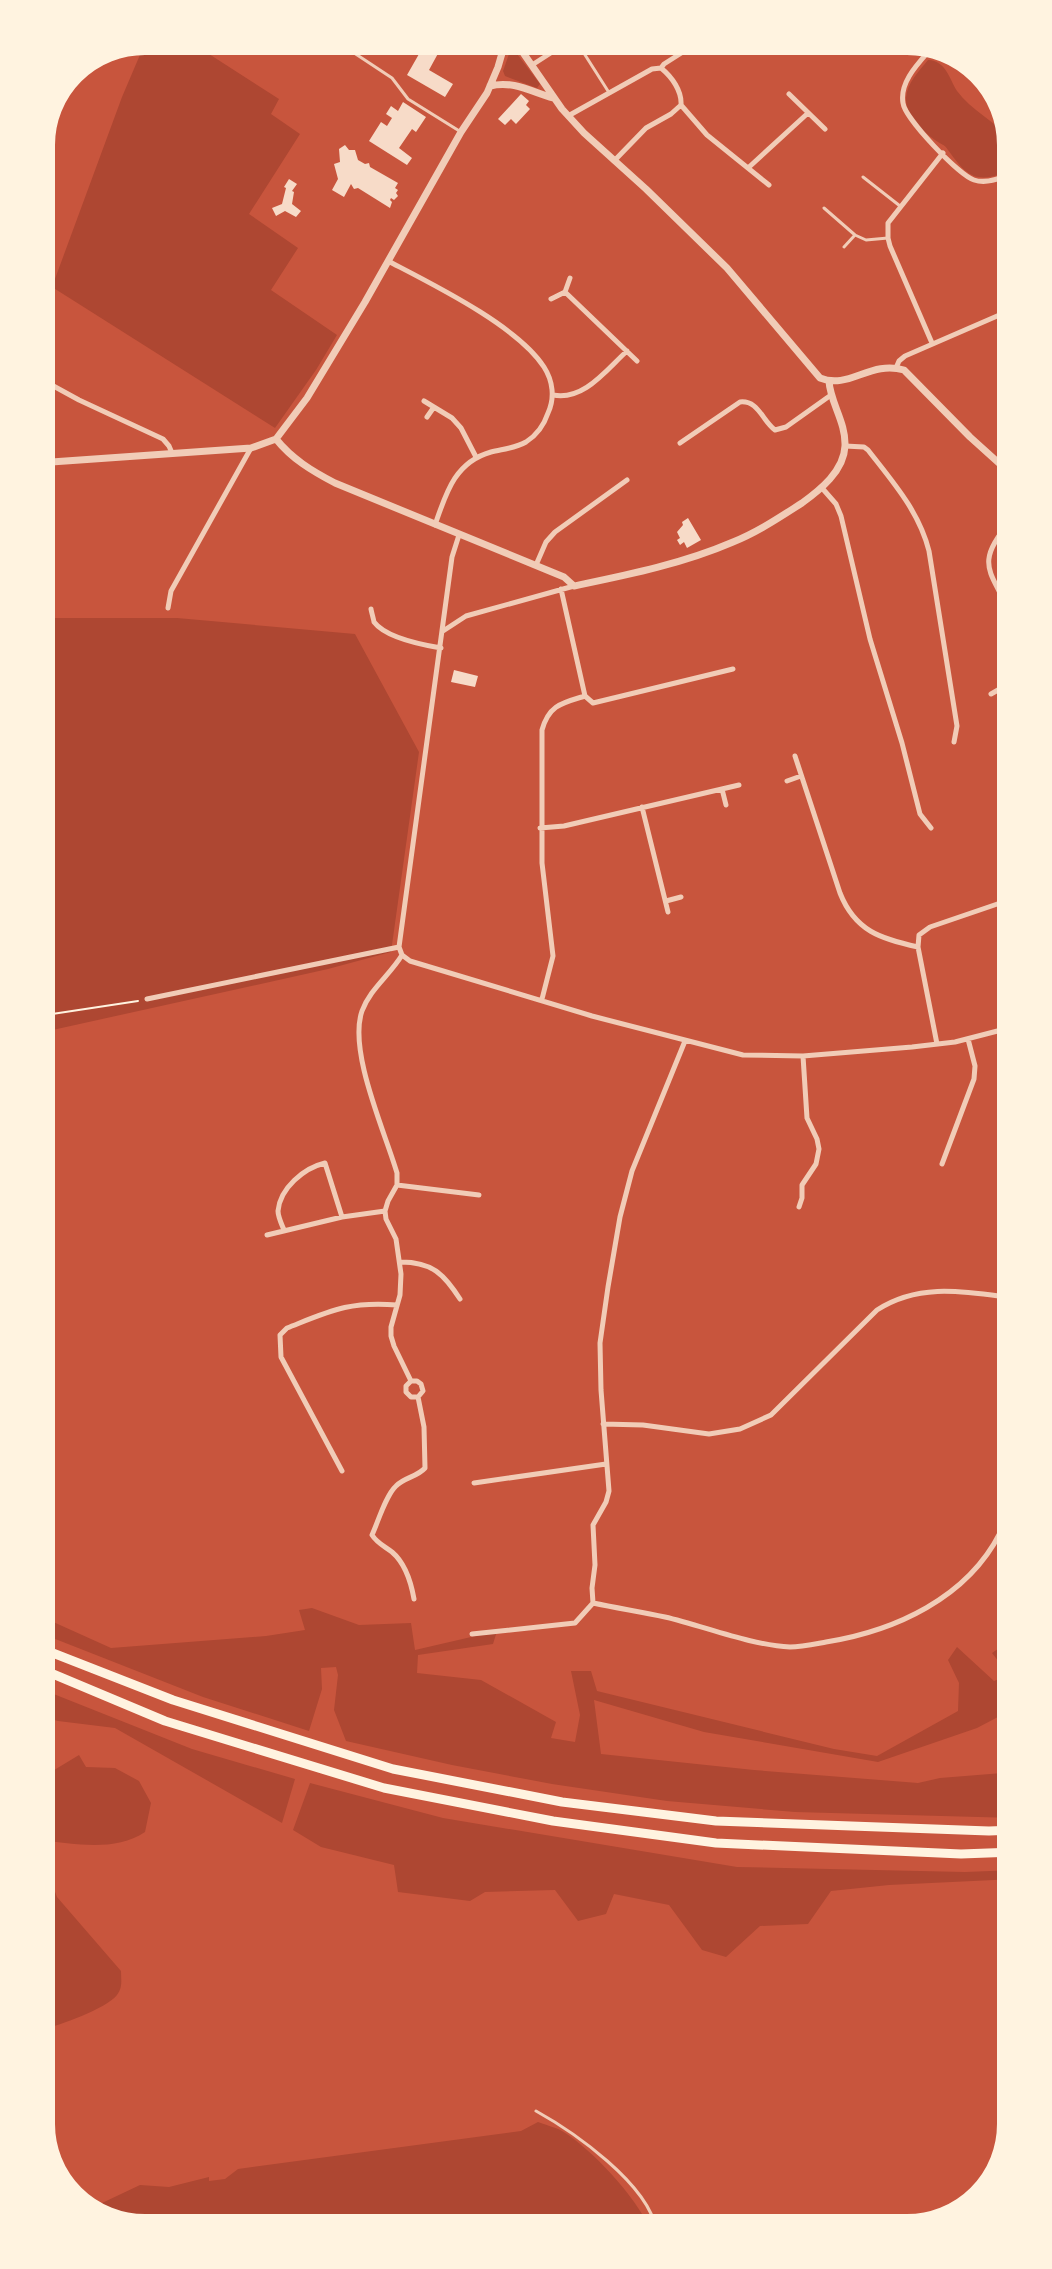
<svg xmlns="http://www.w3.org/2000/svg" width="1052" height="2269" font-family="Cabin,sans-serif">
  <style>
    .green { fill: #ae4732 }
    .building { fill: #f7dbc8 }
    .lines { fill: none; stroke-linecap: round; stroke-linejoin: round }
    .path { stroke: #fff3e0; stroke-width: 2 }
    .service { stroke: #f1ccb7; stroke-width: 3 }
    .minor { stroke: #f1ccb7; stroke-width: 5 }
    .tertiary { stroke: #f1ccb7; stroke-width: 7 }
    .trunk { stroke: #fff3e0; stroke-width: 9 }
    .rim { fill: none; stroke: #fff3e0; stroke-width: 10 }
  </style>
  <rect width="100%" height="100%" fill="#c8553d"/>
  <!-- green -->
  <path class="green" d="M148 36H181L279 99 271 114 300 134 249 214 298 248 271 290 337 335 316 370 275 428 52 287 122 97Z
    M514 50 540 84 537 88 505 76 503 71 509 54Z
    M928 60C946 61 949 78 957 91 971 110 994 121 1010 138V169C1000 175 987 180 974 176 962 171 955 159 948 150 944 144 944 146 938 142 924 133 905 116 906 98 907 83 919 71 928 60Z
    M54 618H177L355 634 419 752 391 952 328 969 39 1033 38 625Z
    M312 1608 359 1625 411 1623 415 1650 497 1631 493 1644 418 1655 417 1673 481 1680 556 1722 551 1738 575 1742 580 1715 571 1671H591L597 1691 834 1749 877 1756 958 1711 959 1683 948 1660 957 1647 994 1681 1009 1675 992 1653 1011 1640 1015 1642V1708L977 1728 878 1762 704 1732 594 1700 601 1754 754 1770 918 1783 940 1778 1015 1772V1818L795 1812 667 1801 552 1784 452 1765 346 1741 334 1710 338 1675 336 1667 321 1668 322 1689 309 1731 203 1697 40 1633V1616L111 1648 266 1636 305 1630 299 1610Z
    M41 1689 192 1749 295 1779 282 1823 115 1728 58 1721 41 1716Z
    M79 1755 86 1767 115 1768 139 1781 151 1803 145 1832C115 1852 75 1844 41 1840V1778Z
    M310 1783 443 1818 737 1867 965 1872 1015 1870V1879L889 1885 831 1891 808 1924 760 1926 726 1957 702 1950 669 1905 614 1894 606 1914 578 1921 555 1890 485 1892 470 1901 398 1892 394 1865 321 1847 293 1830Z
    M41 1854 57 1897 121 1971C121 1980 123 1987 117 1995 106 2009 59 2025 42 2030Z
    M538 2122C545 2125 555 2127 562 2131 591 2148 637 2198 650 2229L138 2233 83 2212 140 2185 169 2187 209 2177V2181L225 2179 238 2169 521 2131Z"/>
  <!-- building -->
  <path class="building" d="M427 40 441 48 429 70 453 84 445 97 407 75Z
    M521 94 529 101 526 105 530 109 516 124 511 119 505 125 498 119Z
    M403 102 426 117 416 132 412 129 399 148 412 158 407 165 369 141 381 122 387 126 392 118 386 114 391 106 398 111Z
    M345 145 349 150H355L358 160 365 164 369 163 370 167 398 183 395 188 398 190 396 193 398 196 394 200 391 198 390 200 392 202 390 208 358 188 354 189 351 184 344 197 332 190 338 179 334 164 340 162 339 149Z
    M289 179 297 184 292 191 294 192 292 204 301 211 296 217 285 211 276 216 272 208 282 204 286 188 284 187Z
    M688 518 701 540 687 548 684 542 680 545 677 540 680 538 677 532 683 525 682 522Z
    M454 670 478 676 475 687 451 682Z"/>
  <g class="lines">
    <!-- path -->
    <path class="path" d="M39 1016 138 1001"/>
    <!-- service -->
    <path class="service" d="M333 39 392 78 408 99 461 132
      M580 47 608 91
      M863 177 900 206
      M824 208 855 235
      M844 247 855 235 866 240 888 238
      M536 2111C574 2132 648 2184 656 2229"/>
    <!-- minor -->
    <path class="minor" d="M935 44C922 60 899 80 903 103 905 119 959 175 974 180 986 184 999 179 1010 174
      M218 47 225 36
      M532 65 577 36
      M661 68 664 64 708 36
      M789 94 825 129
      M681 105 707 135 769 185
      M568 116 652 69 661 68C672 77 682 91 681 105L671 114 646 128 614 161
      M748 168 808 113
      M388 261C432 284 518 326 544 367 553 381 555 398 548 413 544 425 537 435 526 442 516 448 503 449 491 452 455 462 446 493 435 525
      M565 292 637 361
      M551 299 565 292 570 278
      M932 343 890 246 888 238V223L943 153
      M896 368 899 361 905 356 1011 310
      M37 377 79 400 163 439 169 446 172 453
      M553 395C584 401 606 370 627 351
      M424 401 452 418 461 428 476 457
      M427 417 434 407
      M680 443 740 402C758 400 762 420 775 430L786 427 831 395
      M845 446 864 447 868 450C892 481 919 511 929 551L957 726 954 742
      M822 488 836 504 841 516 870 639 902 743 920 814 931 828
      M1011 521C965 572 1003 575 1012 628
      M536 565 546 542 555 532 627 480
      M561 589 585 696 593 703 733 669
      M168 608 171 591 251 448
      M371 609C371 610 374 621 374 622 386 638 423 645 441 648
      M443 631 466 616 574 586
      M991 694 1012 682
      M795 756 840 893C855 931 881 939 918 947
      M787 781 801 776
      M722 789 726 805
      M642 807 668 912
      M540 828 564 826 739 785
      M666 901 681 897
      M402 955 410 961 592 1016 743 1055 803 1056 912 1047 955 1042 1013 1027
      M402 955C390 975 370 989 362 1011 348 1051 385 1132 397 1173V1185L388 1201 385 1211 386 1219 396 1239 401 1274 400 1295 391 1327V1336L394 1346 411 1381H417L421 1384 423 1391 418 1397H411L406 1392V1386L411 1381
      M402 955 399 947 452 557 459 535
      M147 999 399 947
      M542 999 553 956 542 863V730C549 705 562 703 585 696
      M937 1044 918 947 919 935 930 927 1012 899
      M942 1164 974 1079 975 1066 968 1039
      M397 1185 479 1195
      M799 1207 802 1198V1185L816 1164 819 1149 817 1139 807 1118 803 1056
      M284 1230C282 1225 278 1217 278 1211 280 1188 304 1168 325 1163L342 1217
      M267 1235 342 1217 385 1211
      M401 1262C432 1262 444 1274 460 1299
      M603 1424 643 1425 709 1434 740 1429 771 1415 877 1310C920 1282 967 1292 1014 1298
      M342 1471 281 1357 280 1335 287 1328C330 1311 349 1301 397 1305
      M474 1483 606 1464
      M414 1599C411 1582 405 1563 392 1552 384 1546 377 1543 372 1535 378 1522 386 1495 396 1486 405 1477 417 1477 425 1468L424 1427 418 1397
      M593 1603 592 1588 595 1565 593 1525 606 1502 609 1491 601 1390 600 1343 608 1287 620 1217 632 1171 685 1041
      M593 1603C617 1608 641 1612 665 1617 704 1626 750 1645 790 1647 801 1647 815 1644 826 1642 895 1631 967 1598 1000 1533 1008 1517 1010 1497 1014 1480
      M472 1634 575 1623 593 1603"/>
    <!-- tertiary -->
    <path class="tertiary" d="M507 38 517 44 562 109 584 133 646 189 727 268 820 378C849 390 870 360 904 370L970 437 1011 474
      M490 86C513 80 532 92 553 98
      M276 439C292 459 312 471 335 483L564 577 574 586C627 575 682 564 733 542 758 532 780 517 802 503 820 490 844 471 845 446 846 422 830 402 829 381
      M37 463 251 448 276 439 307 398 365 302 461 132 487 93 498 67 507 36"/>
    <!-- trunk -->
    <path class="trunk" d="M40 1648 173 1700 393 1769 562 1802 716 1821 989 1831 1015 1830
      M41 1669 165 1721 384 1788 553 1821 716 1843 961 1854 1015 1852"/>
  </g>
  <!-- crop -->
  <path d="M0 0H1052V2269H0ZM145 50H907A95 95 0 0 1 1002 145V2124A95 95 0 0 1 907 2219H145A95 95 0 0 1 50 2124V145A95 95 0 0 1 145 50Z" fill="#fff3e0" fill-rule="evenodd"/>
  <path class="rim" d="M145 50H907A95 95 0 0 1 1002 145V2124A95 95 0 0 1 907 2219H145A95 95 0 0 1 50 2124V145A95 95 0 0 1 145 50Z"/>
</svg>
